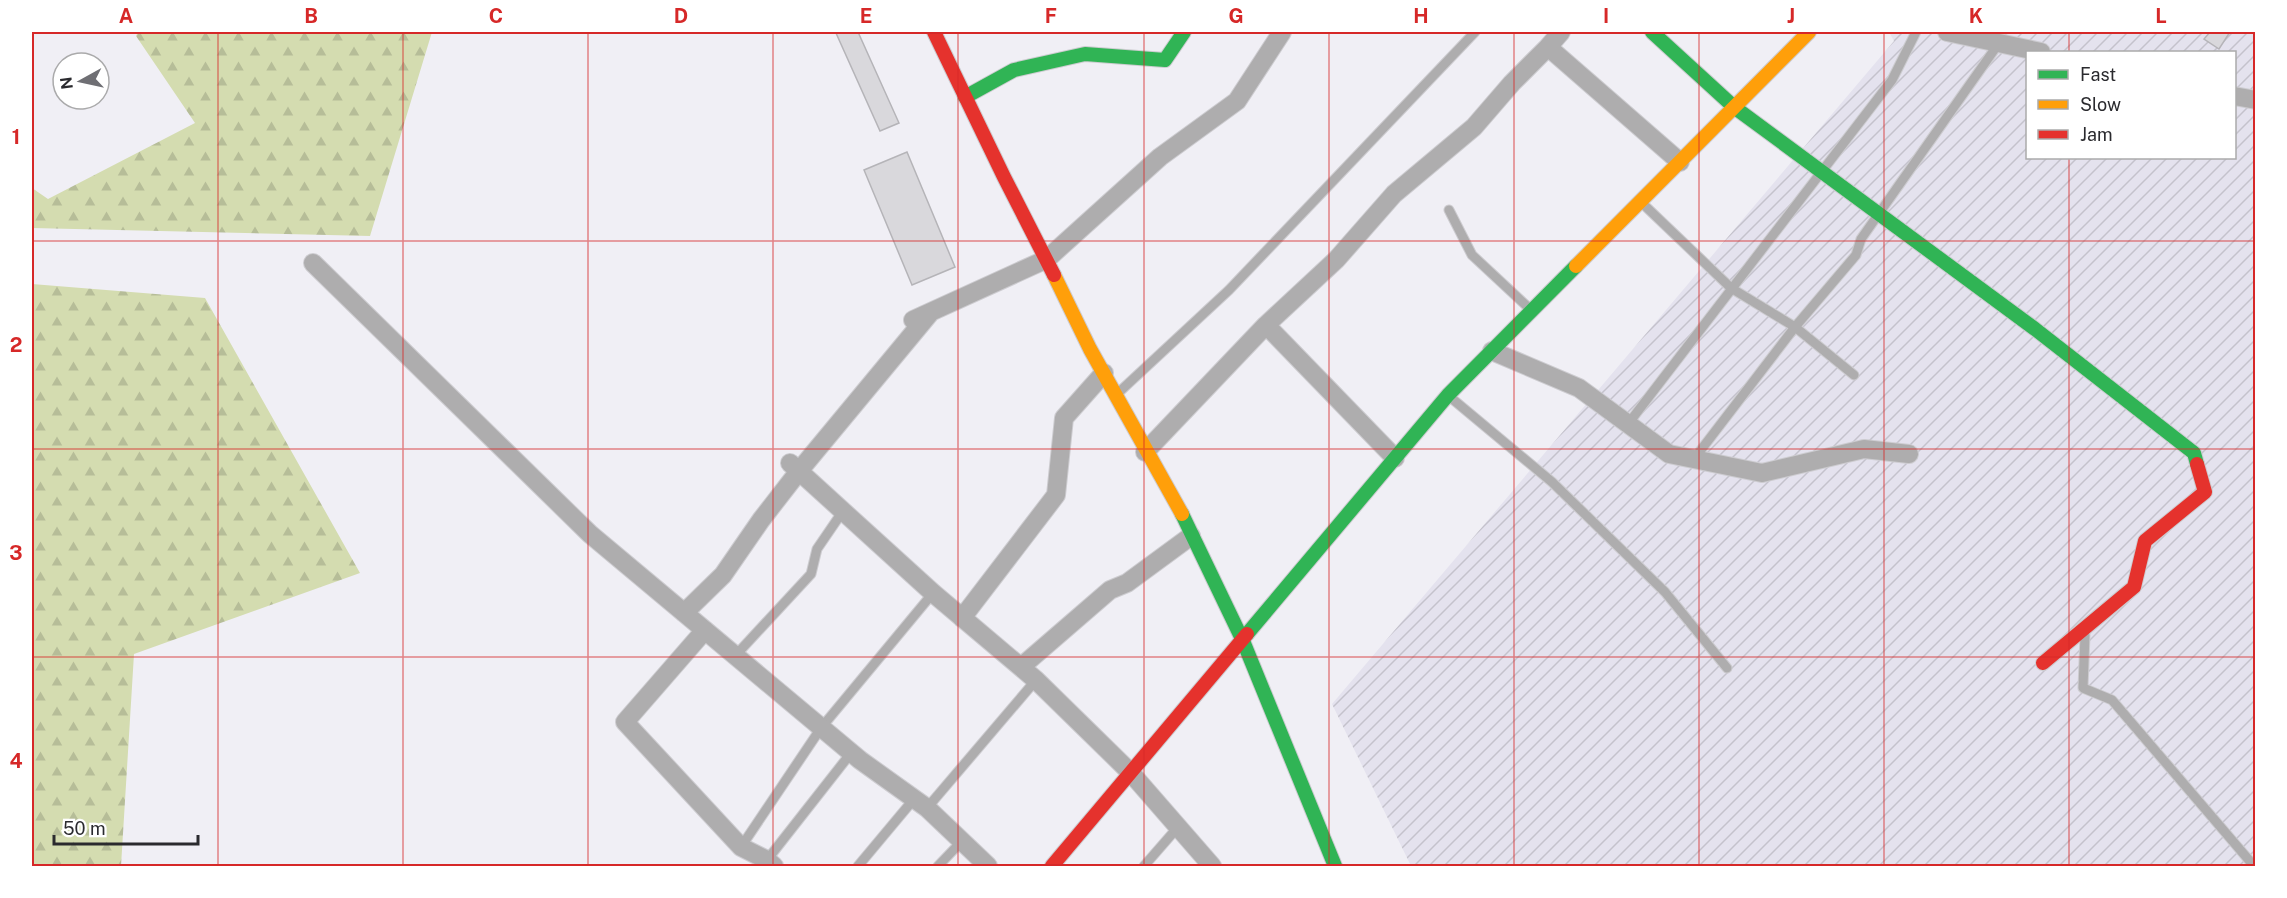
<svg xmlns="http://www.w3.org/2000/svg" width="2287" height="898" font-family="'Public Sans',sans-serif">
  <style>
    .industrial { fill: url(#industrial-furrows); fill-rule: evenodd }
    .forest { fill: url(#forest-firs) }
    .building { fill: #d9d8dc; stroke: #b5b4b8; stroke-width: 1.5 }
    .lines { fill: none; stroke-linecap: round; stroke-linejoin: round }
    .lane-casing { stroke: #cdccd0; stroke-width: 11 }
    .street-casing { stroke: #cdccd0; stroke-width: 20 }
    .fast-casing { stroke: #cdccd0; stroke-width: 16 }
    .slow-casing { stroke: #cdccd0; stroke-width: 16 }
    .jam-casing { stroke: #cdccd0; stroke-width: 16 }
    .lane { stroke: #aeadae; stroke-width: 9 }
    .street { stroke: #aeadae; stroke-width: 18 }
    .fast { stroke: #30b455; stroke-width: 14 }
    .slow { stroke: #ff9f0a; stroke-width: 14 }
    .jam { stroke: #e5322d; stroke-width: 14 }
    .grid { fill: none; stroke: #d62828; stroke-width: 1.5; stroke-opacity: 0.55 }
    .neatline { fill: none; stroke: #d62828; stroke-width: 2 }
    .grid-label { font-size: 20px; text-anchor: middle; font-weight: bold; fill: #d62828 }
  </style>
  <defs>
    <pattern id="industrial-furrows" width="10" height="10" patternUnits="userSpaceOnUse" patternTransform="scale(1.5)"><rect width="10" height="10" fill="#e4e2ee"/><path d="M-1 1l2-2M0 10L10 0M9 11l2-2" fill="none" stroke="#c4c2cc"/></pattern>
    <pattern id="forest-firs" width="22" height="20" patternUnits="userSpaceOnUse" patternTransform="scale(1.5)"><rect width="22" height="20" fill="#d4dcb0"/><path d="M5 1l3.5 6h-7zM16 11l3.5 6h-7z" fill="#b6bd98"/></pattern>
  </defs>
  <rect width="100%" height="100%" fill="#f0eff5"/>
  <!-- industrial -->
  <path class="industrial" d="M1889 32H2255V866H1411L1332 704 1894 41ZM2028 52H2234V158H2028Z"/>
  <!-- forest -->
  <path class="forest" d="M138 32H432L370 236 32 228V188L48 199 195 123 136 36Z
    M32 284 205 298 360 573 134 654 121 866H32Z"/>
  <!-- building -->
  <path class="building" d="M840 32H858L899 123 880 131 836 33Z
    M2210 32H2230L2219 49 2204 39Z
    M907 152 955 267 912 285 864 170Z"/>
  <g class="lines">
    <!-- lane casing -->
    <g class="lane-casing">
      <path id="lane" d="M1642 203 1731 288 1795 327 1854 375
        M1449 210 1472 255 1530 309
        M1117 394 1229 290 1475 32
        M1450 397 1552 482 1665 592 1727 668
        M1628 424 1892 80 1916 32
        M1694 459 1795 327 1856 255 1861 239 1999 43
        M2085 635 2083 688 2112 700 2254 866
        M735 656 811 574 817 549 843 511
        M927 808 1036 680
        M741 847 821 728 933 593
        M767 860 851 753
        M858 866 914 799
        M938 866 962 841
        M1144 866 1178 827"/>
    </g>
    <!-- street casing -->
    <g class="street-casing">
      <path id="street" d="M1561 32 1548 47 1680 162
        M1947 32 2041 52
        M2234 96 2256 100
        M313 263 590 534 860 760 927 808 988 866
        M913 320 1047 259 1160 157 1237 101 1282 32
        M1266 325 1336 260 1394 194 1474 127 1512 83 1548 47
        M1492 351 1579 388 1669 454 1762 473 1864 449 1909 454
        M1145 452 1266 325 1395 458
        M790 463 933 593 1036 680 1131 773 1212 866
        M684 613 723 575 761 520 799 471 930 313
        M962 618 1056 495 1064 418 1104 373
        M705 630 625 722 741 847 767 860 774 866
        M1021 667 1110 590 1127 583 1191 536"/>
    </g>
    <!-- fast casing -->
    <g class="fast-casing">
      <path id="fast" d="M1652 32 1734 107 2035 329 2194 453 2197 464
        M965 97 1014 70 1085 54 1165 60 1184 32
        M1182 514 1243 641 1335 866
        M1247 634 1448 395 1576 266"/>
    </g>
    <!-- slow casing -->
    <g class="slow-casing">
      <path id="slow" d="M1576 266 1809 32
        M1054 275 1090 349 1182 514"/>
    </g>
    <!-- jam casing -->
    <g class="jam-casing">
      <path id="jam" d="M934 32 1004 177 1054 275
        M2043 663 2134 587 2145 541 2205 492 2197 464
        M1052 866 1247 634"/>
    </g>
    <!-- lane -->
    <use href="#lane" class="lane"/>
    <!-- street -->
    <use href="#street" class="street"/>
    <!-- fast -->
    <use href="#fast" class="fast"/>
    <!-- slow -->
    <use href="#slow" class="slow"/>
    <!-- jam -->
    <use href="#jam" class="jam"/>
  </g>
  <!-- grid -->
  <path class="grid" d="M218 32V866M403 32V866M588 32V866M773 32V866M958 32V866M1144 32V866M1329 32V866M1514 32V866M1699 32V866M1884 32V866M2069 32V52M2069 158V866M32 241H2256M32 449H2256M32 657H2256"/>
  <!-- border -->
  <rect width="2287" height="898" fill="none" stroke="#ffffff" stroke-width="66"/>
  <!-- legend -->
  <rect x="2026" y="51" width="210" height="108" fill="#ffffff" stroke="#aaaaab" stroke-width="1.5"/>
  <rect x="2038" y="70" width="30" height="9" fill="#30b455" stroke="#aaaaab" stroke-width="1.5"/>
  <text x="2080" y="81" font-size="18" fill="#2a2a2e">Fast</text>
  <rect x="2038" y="100" width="30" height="9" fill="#ff9f0a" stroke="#aaaaab" stroke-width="1.5"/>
  <text x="2080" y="111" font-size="18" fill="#2a2a2e">Slow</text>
  <rect x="2038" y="130" width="30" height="9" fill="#e5322d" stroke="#aaaaab" stroke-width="1.5"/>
  <text x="2080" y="141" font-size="18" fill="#2a2a2e">Jam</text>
  <!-- north arrow -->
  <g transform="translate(81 81) rotate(262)"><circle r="28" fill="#ffffff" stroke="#aaaaab" stroke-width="1.5"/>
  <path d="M0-4.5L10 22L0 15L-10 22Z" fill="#6f6f74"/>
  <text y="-9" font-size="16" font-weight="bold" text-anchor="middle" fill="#2a2a2e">N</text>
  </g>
  <!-- scale -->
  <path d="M54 835v9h144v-9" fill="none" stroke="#2a2a2e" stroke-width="3"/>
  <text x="63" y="835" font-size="18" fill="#2a2a2e" stroke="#ffffff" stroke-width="4.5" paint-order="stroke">50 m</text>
  <rect x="33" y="33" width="2221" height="832" class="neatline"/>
  <g class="grid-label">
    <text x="126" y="23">A</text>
    <text x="311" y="23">B</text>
    <text x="496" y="23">C</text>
    <text x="681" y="23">D</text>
    <text x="866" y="23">E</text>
    <text x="1051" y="23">F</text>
    <text x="1236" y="23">G</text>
    <text x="1421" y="23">H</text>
    <text x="1606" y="23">I</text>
    <text x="1791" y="23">J</text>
    <text x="1976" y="23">K</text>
    <text x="2161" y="23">L</text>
    <text x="16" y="144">1</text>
    <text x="16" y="352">2</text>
    <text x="16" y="560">3</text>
    <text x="16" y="768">4</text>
  </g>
</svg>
